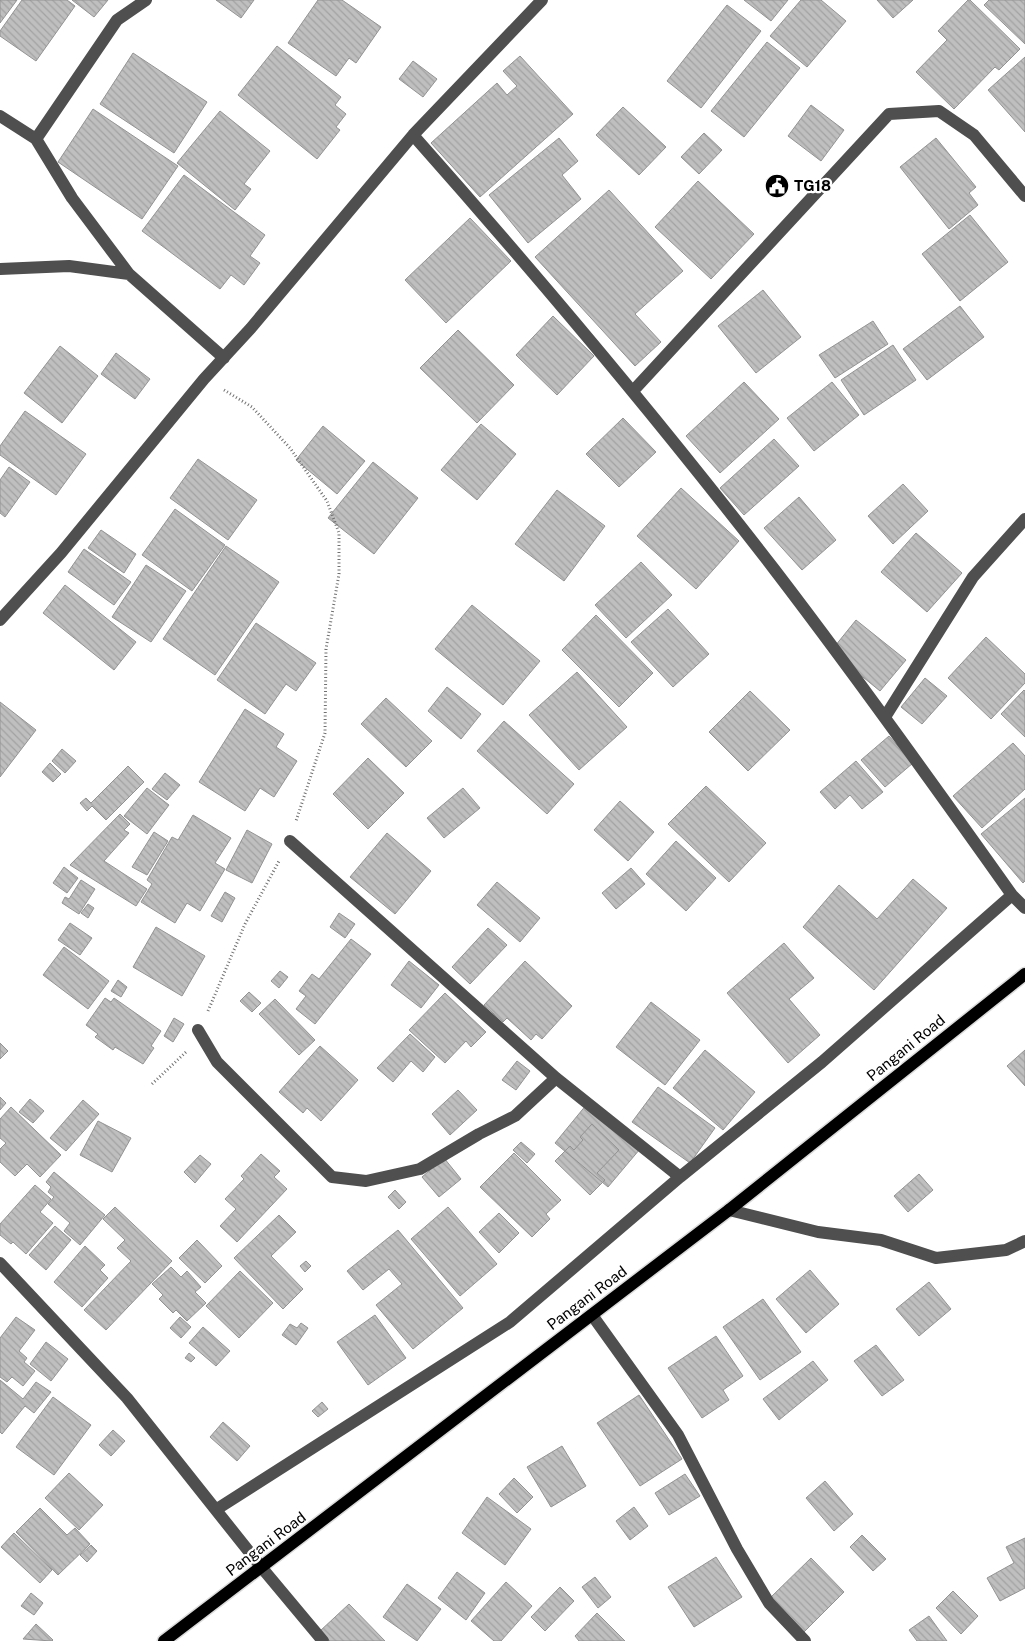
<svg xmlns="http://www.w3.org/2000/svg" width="1025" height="1641" font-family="'Public Sans',sans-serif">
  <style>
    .building { fill: url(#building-back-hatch); stroke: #939393 }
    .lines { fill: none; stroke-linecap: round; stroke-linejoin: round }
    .major-casing { stroke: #dbdbdb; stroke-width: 15 }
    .path { stroke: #717171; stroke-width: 3; stroke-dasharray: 1 2.5; stroke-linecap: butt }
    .minor { stroke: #4f4f4f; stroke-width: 12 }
    .major { stroke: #000; stroke-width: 12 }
    .labels { text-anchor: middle; stroke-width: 4.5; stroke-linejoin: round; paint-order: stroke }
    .poi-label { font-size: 15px; font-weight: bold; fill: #000; stroke: #fff; text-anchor: start }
    .street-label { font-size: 15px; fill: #000; stroke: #fff }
  </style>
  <defs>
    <pattern id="building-back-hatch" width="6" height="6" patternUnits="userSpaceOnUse" patternTransform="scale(1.25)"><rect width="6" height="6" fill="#bfbfbf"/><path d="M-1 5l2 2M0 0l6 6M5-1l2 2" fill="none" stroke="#a2a2a2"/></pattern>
  </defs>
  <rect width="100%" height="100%" fill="#fff"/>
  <!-- building -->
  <path class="building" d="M0 0H17L0 23Z
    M22 0H67L75 6 36 61 0 36V31Z
    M72 0H108L94 17Z
    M216 0H254L241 18Z
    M318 0H342L381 27 356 63 349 58 336 76 288 43Z
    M744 0H788L771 21Z
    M801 0H821L846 21 807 67 770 36Z
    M877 0H913L893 18Z
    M968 0H970L1020 49 999 70 995 67 954 109 916 72 947 40 938 31Z
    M989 0H1025V44L984 5Z
    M727 5 761 31 701 108 667 81Z
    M767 42 800 68 744 137 711 111Z
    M277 46 341 97 335 105 346 114 336 127 340 130 317 159 238 95Z
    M133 53 207 102 174 153 100 104Z
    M520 56 573 114 480 197 431 143 497 83 507 95 517 86 503 71Z
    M1025 57V132L988 90Z
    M413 61 437 79 423 97 399 79Z
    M811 105 844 130 821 161 788 136Z
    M623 107 666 147 639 175 596 135Z
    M93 109 178 166 142 219 58 162Z
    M220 111 270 151 244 184 251 189 235 210 177 163Z
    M704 133 722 150 699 174 681 157Z
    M559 138 578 161 562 175 581 199 528 243 489 195Z
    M936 138 976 187 969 193 978 205 949 229 900 167Z
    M184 175 265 235 250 256 260 263 244 285 231 275 220 289 142 231Z
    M698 181 754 234 711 279 655 227Z
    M609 190 683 271 635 314 661 342 635 366 535 257Z
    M970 215 1008 262 960 301 922 254Z
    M470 218 511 261 446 323 405 280Z
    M763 290 801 337 756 373 718 326Z
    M960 306 984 337 927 380 903 349Z
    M553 316 594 356 557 395 516 355Z
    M873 321 888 344 835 378 819 355Z
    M458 330 514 385 477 423 420 368Z
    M893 345 916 380 864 415 841 380Z
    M60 346 98 376 62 423 24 393Z
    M116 353 150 379 135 399 101 374Z
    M744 382 779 419 720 473 686 436Z
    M832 382 859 415 814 451 787 418Z
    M25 411 86 454 56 495 0 455V446Z
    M623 418 656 452 619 487 586 454Z
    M481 424 516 454 477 500 441 470Z
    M323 426 365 461 337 494 296 460Z
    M774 439 799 466 744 515 720 488Z
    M198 459 257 500 228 540 170 498Z
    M373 462 418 498 374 554 328 518Z
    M9 467 30 482 5 517 0 513V480Z
    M903 484 928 511 893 544 868 516Z
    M681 488 739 541 696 589 637 536Z
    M557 490 605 526 564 581 515 544Z
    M799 497 836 540 802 570 764 528Z
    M175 509 225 545 192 591 142 555Z
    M101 530 136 554 124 573 88 548Z
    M916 533 962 573 927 612 881 572Z
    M226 546 279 582 215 675 163 639Z
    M84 549 131 582 114 605 68 572Z
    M641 562 672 595 626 638 595 605Z
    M146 565 186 591 151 642 112 617Z
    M65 585 136 642 114 670 43 613Z
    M472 605 540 661 503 705 435 649Z
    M668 609 709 654 673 687 631 642Z
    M596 615 653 673 619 707 562 650Z
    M856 620 906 660 880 691 831 651Z
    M256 623 316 663 296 691 286 684 265 714 217 680Z
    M986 637 1025 674V683L991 719 948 678Z
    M577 672 627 727 579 770 529 715Z
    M925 678 947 696 922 724 901 707Z
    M447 687 481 714 461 739 428 711Z
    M1024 690 1025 691V737L1001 714Z
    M750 691 790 730 748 771 709 732Z
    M386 698 432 741 406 767 361 724Z
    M0 702 36 730 0 777Z
    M245 709 284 734 276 747 297 761 274 797 260 788 245 811 199 782Z
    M504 721 574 784 547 814 477 751Z
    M889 736 913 763 885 787 861 760Z
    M1013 743 1025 756V789L982 828 953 796Z
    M62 749 76 761 65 773 52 761Z
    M368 758 404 793 368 829 333 794Z
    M856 761 883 792 862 809 850 795 835 809 820 792Z
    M50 763 61 774 53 782 42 772Z
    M128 766 144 782 106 820 92 806 87 811 80 803 86 798 91 803Z
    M165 773 180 785 167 800 152 789Z
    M706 786 766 843 729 882 668 824Z
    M147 788 169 805 147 834 124 816Z
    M463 788 480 808 444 838 427 818Z
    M1025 798V881L1023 883 981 834Z
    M620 801 654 832 628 861 594 830Z
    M120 814 130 824 124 830 129 833 104 861 147 889 136 906 70 865Z
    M193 815 231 838 215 863 225 869 200 911 187 903 175 923 141 902 152 884 147 880 172 837 178 840Z
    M247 830 272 844 252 883 226 870Z
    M154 832 168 841 147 875 132 867Z
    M387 833 431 871 395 914 350 877Z
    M676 841 716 878 686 911 646 874Z
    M64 867 78 878 67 893 53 883Z
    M631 868 645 884 616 909 602 893Z
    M913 879 947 908 874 990 803 927 839 885 877 919Z
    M81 880 95 889 79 914 62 903 65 897 69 899Z
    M497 882 540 918 520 942 477 905Z
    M225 892 235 898 222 922 211 916Z
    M88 904 94 908 88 918 81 913Z
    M339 913 355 924 345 938 330 927Z
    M70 923 92 938 80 955 58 940Z
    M156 927 205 956 182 996 133 967Z
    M488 928 507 945 470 984 452 967Z
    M351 939 371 954 315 1024 296 1009 306 996 299 991 312 974 319 979Z
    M784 943 814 978 789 999 820 1035 788 1063 727 993Z
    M64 947 109 981 88 1009 43 975Z
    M409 961 439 985 421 1008 391 985Z
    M525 961 572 1006 542 1039 536 1034 531 1040 507 1018 503 1022 484 1005Z
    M280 971 288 977 279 988 271 981Z
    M118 980 127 987 121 997 111 991Z
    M249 992 261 1003 252 1012 240 1001Z
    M445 993 486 1032 471 1047 466 1041 445 1063 409 1030Z
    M105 998 111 1002 114 998 161 1031 151 1046 154 1048 143 1064 115 1047 113 1050 95 1037 98 1034 86 1025Z
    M275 999 315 1040 299 1055 259 1014Z
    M651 1002 700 1040 665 1085 616 1047Z
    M174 1018 184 1024 173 1042 164 1036Z
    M410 1034 435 1057 423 1072 411 1061 393 1082 377 1068Z
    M0 1043 8 1051 0 1059Z
    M320 1046 358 1080 321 1121 307 1108 303 1113 279 1092Z
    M705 1050 755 1092 723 1130 673 1088Z
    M1025 1050V1086L1007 1066Z
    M517 1061 530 1071 516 1090 502 1080Z
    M658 1087 715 1128 690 1163 632 1122Z
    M458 1090 477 1110 450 1135 432 1114Z
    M0 1097 6 1103 0 1110Z
    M30 1099 44 1111 33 1123 19 1112Z
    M83 1100 99 1114 66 1151 50 1138Z
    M587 1104 640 1149 608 1187 555 1143Z
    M11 1107 61 1155 40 1177 27 1164 15 1176 0 1162V1149L6 1143 0 1138V1119Z
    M98 1121 131 1138 112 1172 80 1155Z
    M592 1124 619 1150 597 1173 605 1180 590 1195 555 1161 570 1146 574 1150 583 1140 580 1137Z
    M521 1142 535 1154 527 1163 513 1150Z
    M514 1153 561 1200 546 1214 550 1219 532 1237 480 1187Z
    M261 1154 280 1171 274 1177 287 1189 237 1242 220 1226 236 1209 225 1199 244 1179 241 1176Z
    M200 1155 211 1164 195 1183 184 1172Z
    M444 1158 461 1179 439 1197 422 1177Z
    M54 1172 105 1215 80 1245 64 1231 70 1223 48 1204 54 1197 48 1192 51 1187 46 1182Z
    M919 1174 933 1190 908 1212 894 1196Z
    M35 1185 51 1199 40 1212 53 1223 26 1254 13 1242 11 1244 0 1235V1224Z
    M395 1190 406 1202 399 1209 388 1197Z
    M115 1207 172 1261 106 1330 84 1310 131 1261 117 1248 125 1240 103 1219Z
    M448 1207 497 1264 460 1296 411 1239Z
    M499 1213 519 1233 499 1253 479 1232Z
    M279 1215 296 1232 271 1256 303 1289 283 1309 234 1258Z
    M55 1226 71 1240 46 1270 29 1255Z
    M398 1230 463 1308 413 1349 376 1305 402 1284 389 1269 363 1290 347 1271Z
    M197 1240 222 1266 205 1283 179 1258Z
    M85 1246 105 1265 100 1270 108 1278 82 1307 54 1282Z
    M306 1261 311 1266 305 1272 300 1266Z
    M171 1267 181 1277 187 1271 201 1287 195 1292 206 1303 187 1321 176 1310 173 1313 159 1299 163 1295 152 1284Z
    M810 1270 839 1304 806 1333 776 1299Z
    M240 1271 273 1303 239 1338 206 1306Z
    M929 1282 951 1309 919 1336 896 1309Z
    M763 1299 801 1352 760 1380 723 1327Z
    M375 1315 406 1358 368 1385 337 1342Z
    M16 1317 35 1330 19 1351 27 1358 24 1362 35 1371 23 1386 12 1377 7 1382 0 1377V1338Z
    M180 1317 191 1327 181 1338 170 1328Z
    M301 1323 308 1328 296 1345 282 1335 290 1324 297 1328Z
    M203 1327 230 1351 216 1366 189 1343Z
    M716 1336 743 1376 723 1390 729 1400 702 1418 668 1368Z
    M46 1342 68 1359 51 1381 30 1364Z
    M876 1345 904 1380 882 1396 854 1361Z
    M189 1353 195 1358 191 1362 185 1358Z
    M813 1361 828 1380 779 1420 763 1399Z
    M0 1380 23 1399 36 1382 51 1392 34 1413 25 1406 2 1434 0 1432Z
    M639 1395 682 1459 640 1486 597 1423Z
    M53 1397 91 1425 54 1475 16 1447Z
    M322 1402 328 1409 318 1417 312 1411Z
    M223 1422 250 1446 237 1461 210 1437Z
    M113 1430 125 1441 111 1456 99 1445Z
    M562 1446 586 1486 551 1507 527 1467Z
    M69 1473 103 1505 79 1530 45 1498Z
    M685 1474 700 1496 669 1515 655 1493Z
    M514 1478 533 1497 517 1513 499 1494Z
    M825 1481 853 1514 834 1531 806 1498Z
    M487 1497 531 1529 505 1565 462 1533Z
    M634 1507 648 1526 630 1540 616 1521Z
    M40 1508 67 1535 75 1528 90 1544 58 1575 16 1532Z
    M14 1533 52 1570 40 1583 1 1547Z
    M862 1535 886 1559 873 1571 850 1547Z
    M1025 1538V1588L1000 1601 987 1578 1014 1563 1006 1547Z
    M91 1545 97 1551 87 1562 80 1555Z
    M716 1557 742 1597 694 1627 668 1587Z
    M811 1558 844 1592 804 1632 771 1597Z
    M457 1572 485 1593 466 1620 438 1598Z
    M595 1577 611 1597 598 1608 582 1587Z
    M506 1582 532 1606 501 1641H494L471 1621Z
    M407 1584 441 1609 417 1641 383 1617Z
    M560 1587 574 1601 545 1631 531 1617Z
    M953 1591 978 1616 961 1634 936 1608Z
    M31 1593 43 1603 34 1615 21 1606Z
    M349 1604 385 1641H330L320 1631Z
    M597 1613 625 1641H579L575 1636Z
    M929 1616 947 1641H917L909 1630Z
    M36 1624 53 1640 52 1641 23 1639Z"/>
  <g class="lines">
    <!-- major casing -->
    <g class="major-casing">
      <path id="major" d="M164 1641 729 1210 1025 974"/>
    </g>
    <!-- path -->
    <path class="path" d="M224 390 252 407 290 448 327 501 339 533V574L326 649 325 733 296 821
      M208 1011 245 924 279 861
      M152 1084 186 1052"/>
    <!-- minor -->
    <path class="minor" d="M0 116 36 139 72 198 129 274 224 358
      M413 135C538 276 659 420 774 569 856 676 934 785 1012 895L1025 908
      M36 139 117 20 146 0
      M0 269 69 266 129 274
      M633 391 889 114 939 111 974 135 1025 196
      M0 620 61 553 204 379 251 328 413 135 542 0
      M885 717 973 577 1025 519
      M290 841 556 1078 680 1177
      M198 1030 217 1062 332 1177 366 1181 420 1169 479 1134 515 1116 556 1078
      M729 1210 818 1232 881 1240 936 1258 1006 1250 1025 1241
      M0 1263 127 1398 262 1568 323 1641
      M592 1315 678 1435 737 1549 769 1603 805 1641
      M217 1509 510 1322 680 1177 822 1062 1012 895"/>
    <!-- major -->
    <use href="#major" class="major"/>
  </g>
  <!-- icons -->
  <defs>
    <g id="civic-disc" transform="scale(1.25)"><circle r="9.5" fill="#000" stroke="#fff"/><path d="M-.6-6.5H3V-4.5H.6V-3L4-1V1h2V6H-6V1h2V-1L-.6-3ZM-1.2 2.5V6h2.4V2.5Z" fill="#fff"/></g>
  </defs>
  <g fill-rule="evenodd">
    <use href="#civic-disc" x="777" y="186"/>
  </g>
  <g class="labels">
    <!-- poi labels -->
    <g class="poi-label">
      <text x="794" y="191">TG18</text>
    </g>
    <!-- street labels -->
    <g class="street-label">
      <text transform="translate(906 1048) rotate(-39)" y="5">Pangani Road</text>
      <text transform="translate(587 1298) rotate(-37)" y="5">Pangani Road</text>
      <text transform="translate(266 1544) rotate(-37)" y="5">Pangani Road</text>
    </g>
  </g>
</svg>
